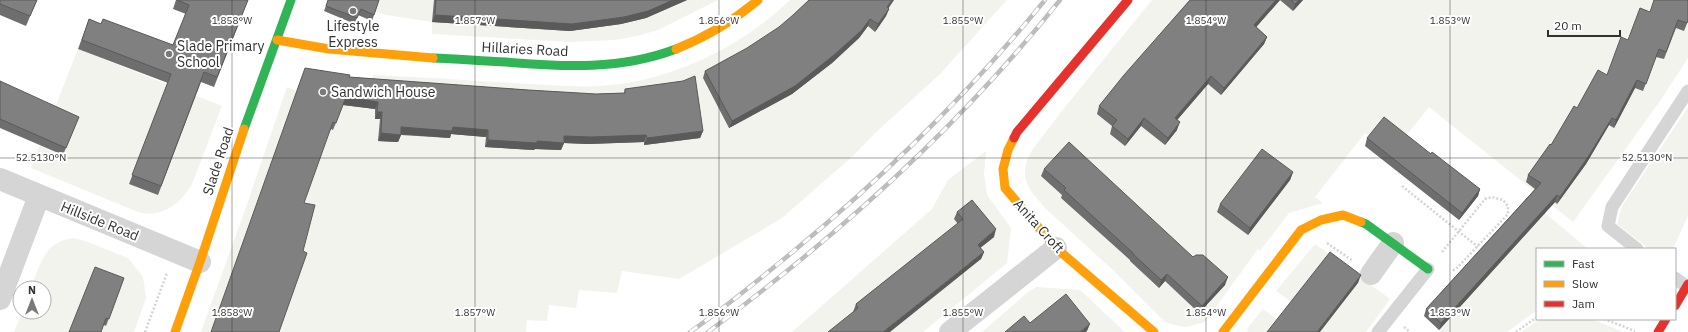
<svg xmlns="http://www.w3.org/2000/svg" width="1688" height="332" font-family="'IBM Plex Sans',sans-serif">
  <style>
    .green { fill: #f1f3ec; fill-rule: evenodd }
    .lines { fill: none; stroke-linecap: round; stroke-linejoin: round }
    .path { stroke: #d4d4d4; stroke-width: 2.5; stroke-dasharray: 2 2; stroke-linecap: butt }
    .lane { stroke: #d5d5d5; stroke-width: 13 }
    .street { stroke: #d5d5d5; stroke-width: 22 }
    .fast { stroke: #30b455; stroke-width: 9 }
    .slow { stroke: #ff9f0a; stroke-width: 9 }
    .jam { stroke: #e5322d; stroke-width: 9 }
    .rail-casing { stroke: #bdbdbd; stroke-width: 4.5 }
    .rail { stroke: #fff; stroke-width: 3; stroke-dasharray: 9; stroke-linecap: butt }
    .wall { fill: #6e6e6e }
    .shaded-wall { fill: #5a5a5a }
    .building { fill: #808080; stroke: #5a5a5a }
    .ticks { fill: none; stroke: #313131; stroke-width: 1; stroke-opacity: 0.45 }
    .poi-dot { fill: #797979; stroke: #fff; stroke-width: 1.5 }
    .labels { text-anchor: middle; stroke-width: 4; stroke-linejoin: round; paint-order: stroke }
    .poi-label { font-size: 14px; fill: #313131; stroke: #fff; text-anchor: start }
    .street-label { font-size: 14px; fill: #313131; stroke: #fff }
    .ticks-label { font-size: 10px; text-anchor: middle; fill: #313131; stroke: #fff; stroke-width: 4; stroke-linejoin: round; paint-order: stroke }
  </style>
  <rect width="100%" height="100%" fill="#fff"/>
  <!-- green -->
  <path class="green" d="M347 0H718L658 30 637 36 615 40 569 42 432 34V22L386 15Z
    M790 0H1007L939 75 874 134 853 156 782 218 679 279 622 271 617 293 579 290 576 308 549 305 547 321 527 320 526 332H201L245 210 287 87 328 103 370 109 373 75C419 77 466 80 512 83 542 84 571 88 600 86 670 82 740 48 790 0Z
    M1152 0H1688V58L1660 101 1573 222 1429 107 1402 141 1371 138 1365 133 1315 197 1323 203 1289 213 1260 251 1258 249 1205 322 1186 327 1174 325 1165 322 1115 272 1045 208 1030 190 1025 178V169L1028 158 1032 150 1065 107Z
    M78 49 222 106 192 184C181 203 162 219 138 212L31 168Z
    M1688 107V216L1673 249H1649L1617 224 1622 206Z
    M986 151 984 174 987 195 1011 228 1007 263 923 332H792L932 209 948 180Z
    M1545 213 1588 249H1537V310L1507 332H1441L1439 330Z
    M73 238 85 241 128 258 143 277 146 298 134 332H14L22 312H44V288H31C40 265 44 242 73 238Z
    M1315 244 1390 299 1366 332H1319L1293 303 1276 291ZM1315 275 1346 298 1335 313 1332 311Z
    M1036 287 1080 290 1125 332H982L1028 292Z
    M1263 309 1279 321 1277 332H1249L1246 330Z
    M1540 319H1592L1623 332H1521Z"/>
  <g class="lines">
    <!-- path -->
    <path class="path" d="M1402 186 1478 247
      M1327 243 1353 261
      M1442 252 1485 199 1492 197 1503 200 1508 206V214L1456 269 1451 271
      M1604 319 1635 331
      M1404 327 1410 332
      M145 332 167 273
      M1516 332 1537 317"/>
    <!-- lane -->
    <path class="lane" d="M1637 249 1608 226 1612 207 1688 91
      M1675 278 1687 287
      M1378 332 1428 269"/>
    <!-- street -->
    <path class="street" d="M0 179 200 262
      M1371 274 1393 243
      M0 299 39 196
      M950 332 1056 248"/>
    <!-- fast -->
    <path class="fast" d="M433 58C458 59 482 61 506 62 564 67 621 70 676 49
      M244 129 291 0
      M1361 222 1366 224 1428 269"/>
    <!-- slow -->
    <path class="slow" d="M277 40 329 49 433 58
      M676 49C706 37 733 21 758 0
      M1014 138 1008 150 1003 169 1005 188 1056 248 1154 332
      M175 332 200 262 244 129
      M1223 332 1301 230 1321 220 1343 215 1361 222"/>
    <!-- jam -->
    <path class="jam" d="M1014 138 1017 132 1128 0
      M1675 306 1688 284
      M1658 332 1666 319"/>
    <!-- rail casing -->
    <g class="rail-casing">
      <path id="rail" d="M690 332C726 307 761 278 795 250 886 175 970 92 1045 0
        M708 332C838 236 959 127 1060 0"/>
    </g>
    <!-- rail -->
    <use href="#rail" class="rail"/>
  </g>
  <!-- wall -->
  <path class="wall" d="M0 0H37L26 26 0 15Z
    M176 0H248L214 87 201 82 158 195 129 184 168 83 78 49 89 19 101 24 173 45 186 14 173 9Z
    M328 0H379L372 21 358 15 355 24 324 11Z
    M434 0H687L646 18 621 24 570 31 432 22Z
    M1190 0H1303L1293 11 1280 0 1256 27 1267 37 1264 44 1221 95 1208 84 1177 120V130L1165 145 1141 126 1125 146 1110 134 1112 126 1097 114 1099 106Z
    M889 9 886 16 875 32 868 26 859 38 832 63 792 94 729 128 703 78 705 71Z
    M1650 12 1688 21 1684 31 1676 28 1664 59 1656 57 1643 91 1635 88 1614 128 1609 125 1586 164 1557 204 1555 202 1439 330 1424 316 1426 309 1535 189 1526 182 1528 175 1551 145 1577 108 1607 75 1628 40Z
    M349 77 528 90 596 94 624 93 625 89 703 131 700 138 644 145V142L588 144 564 143 561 150 535 149 534 150 485 147 486 137 451 134 450 138 401 135 398 142 378 141 380 119H375V109L343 105 333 130 331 129 211 332Z
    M0 81 76 124 63 155 0 128Z
    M1367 138 1431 154 1480 189 1478 196 1459 220 1365 146Z
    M1044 169 1193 257 1225 285 1199 313 1165 281 1159 288 1130 261V260L1061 198 1062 195 1041 176Z
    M1293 172 1290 180 1248 235 1217 212 1220 204Z
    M957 212 994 237 980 248 984 252 981 259 853 312 856 304 958 224 954 219Z
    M124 278 106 326 104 325 69 332Z"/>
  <!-- shaded-wall -->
  <path class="shaded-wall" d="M673 0H687L646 18 621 24 570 31 432 22 435 15Z
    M892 0H894L884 15 887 7Z
    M1276 0H1280L1251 33 1254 25Z
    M1299 0H1303L1293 11 1295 4Z
    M889 9 886 16 875 32 878 24Z
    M870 19 868 26 859 38 832 63 792 94 729 128 732 121Z
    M1267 37 1264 44 1221 95 1224 88Z
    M1211 76 1208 84 1172 126 1175 118Z
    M1637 80 1635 88 1614 128 1616 120Z
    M346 97 378 102 375 109 343 105 333 130Z
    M377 112H382L380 119H375Z
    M1144 118 1141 126 1125 146 1128 139Z
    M1612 118 1609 125 1586 164 1557 204 1560 197Z
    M1180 122 1177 130 1165 145 1168 138Z
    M401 127H453L488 130 486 137 451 134 450 138 399 134Z
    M703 131 700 138 644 145 647 138Z
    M381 133 401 135 398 142 378 141Z
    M646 135 644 142 588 144 564 143 561 150 535 149 534 150 485 147 488 140 537 141 564 136Z
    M1293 172 1290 180 1248 235 1250 228Z
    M1480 189 1478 196 1459 220 1462 213Z
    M1557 195 1555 202 1439 330 1441 323Z
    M996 229 994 237 975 252 978 245Z
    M984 252 981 259 890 332H883Z
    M1167 274 1165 281 1159 288 1161 280Z
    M1361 275 1358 283 1320 332H1317Z
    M1228 277 1225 285 1199 313 1202 306Z
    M1090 324 1087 331 1086 332H1080Z"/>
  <!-- building -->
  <path class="building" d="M0 0H37L30 16 0 4Z
    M177 0H248L217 77 204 72 161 186 132 175 171 74 82 40 89 19 101 24 103 19 173 45 189 5Z
    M328 0H379L374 15 361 9 357 18 326 6Z
    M436 0H673L648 11 624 17 572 24 435 15Z
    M809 0H892L887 7 889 9 878 24 870 19 862 30 834 55 795 86 732 121 705 71 747 48 779 27 793 15Z
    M1190 0H1276L1254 25 1267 37 1224 88 1211 76 1175 118 1180 122 1168 138 1144 118 1128 139 1112 126 1117 120 1099 106 1124 75Z
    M1291 0H1299L1295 4Z
    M1654 0H1688V21L1687 23 1678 20 1666 52 1659 49 1646 84 1637 80 1616 120 1612 118 1588 157 1560 197 1557 195 1441 323 1426 309 1541 183 1528 175 1550 144 1551 145 1574 106 1577 108 1598 70 1607 75 1621 37 1628 40 1640 8 1650 12Z
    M305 68 350 75 349 77 528 90 596 94 625 93V89L683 81 695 76 703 131 647 138 646 135 591 137 564 136V143L537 141V143L488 140V130L453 127 452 131 401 127V135L381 133 382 112H377L378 102 346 97 336 123 333 122 304 203 315 205 303 251 307 253 279 332H211Z
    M0 81 79 117 66 148 0 119Z
    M1384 117 1431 154 1432 152 1480 189 1462 213 1367 138Z
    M1069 142 1193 257 1196 255H1203L1228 277 1202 306 1167 274 1161 280 1133 254V253L1064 190 1066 188 1044 169Z
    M1262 149 1293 172 1250 228 1220 204Z
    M972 200 996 229 978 245 984 252 883 332H828L858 308 856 304 963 219 957 212Z
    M1330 252 1361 275 1317 332H1267Z
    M95 267 124 278 109 319 106 318 101 332H69Z
    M1066 294 1090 324 1080 332H1005L1024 316 1030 323Z"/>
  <!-- ticks -->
  <path class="ticks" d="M232 0V332M475 0V332M719 0V332M963 0V332M1206 0V332M1450 0V332M0 158H1688"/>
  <!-- markers -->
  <g class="poi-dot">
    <circle cx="353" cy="11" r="4"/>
    <circle cx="169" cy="54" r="4"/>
    <circle cx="323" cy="92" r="4"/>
  </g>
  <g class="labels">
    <!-- poi labels -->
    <g class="poi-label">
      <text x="353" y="31" text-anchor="middle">Lifestyle<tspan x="353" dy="16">Express</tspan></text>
      <text x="177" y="51">Slade Primary<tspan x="177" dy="16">School</tspan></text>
      <text x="331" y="97">Sandwich House</text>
    </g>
    <!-- street labels -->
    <g class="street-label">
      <text transform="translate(525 49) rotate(3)" y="5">Hillaries Road</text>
      <text transform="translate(218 161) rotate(-72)" y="5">Slade Road</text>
      <text transform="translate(100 221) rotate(22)" y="5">Hillside Road</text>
      <text transform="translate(1039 226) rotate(48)" y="5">Anita Croft</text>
    </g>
  </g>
  <g class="ticks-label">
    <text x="232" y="24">1.858°W</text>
    <text x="475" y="24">1.857°W</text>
    <text x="719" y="24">1.856°W</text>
    <text x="963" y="24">1.855°W</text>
    <text x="1206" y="24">1.854°W</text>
    <text x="1450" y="24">1.853°W</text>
    <text x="41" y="161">52.5130°N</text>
    <text x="1647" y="161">52.5130°N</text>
    <text x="232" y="316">1.858°W</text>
    <text x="475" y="316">1.857°W</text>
    <text x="719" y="316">1.856°W</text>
    <text x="963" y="316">1.855°W</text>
    <text x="1206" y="316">1.854°W</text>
    <text x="1450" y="316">1.853°W</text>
  </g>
  <!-- legend -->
  <rect x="1536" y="248" width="140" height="72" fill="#ffffff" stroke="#adadad"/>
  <rect x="1544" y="261" width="20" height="6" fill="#30b455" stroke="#adadad"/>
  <text x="1572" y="268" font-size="12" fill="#313131">Fast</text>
  <rect x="1544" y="281" width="20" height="6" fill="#ff9f0a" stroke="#adadad"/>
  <text x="1572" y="288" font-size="12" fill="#313131">Slow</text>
  <rect x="1544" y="301" width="20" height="6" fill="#e5322d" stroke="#adadad"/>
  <text x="1572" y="308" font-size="12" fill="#313131">Jam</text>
  <!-- north arrow -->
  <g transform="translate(32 300)"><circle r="19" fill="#ffffff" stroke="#adadad"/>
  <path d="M0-3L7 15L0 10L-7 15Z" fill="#797979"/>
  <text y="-6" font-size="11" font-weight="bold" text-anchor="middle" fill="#313131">N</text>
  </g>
  <!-- scale -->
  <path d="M1548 30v6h72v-6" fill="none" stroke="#313131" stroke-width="2"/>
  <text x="1554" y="30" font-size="12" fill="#313131" stroke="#ffffff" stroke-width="3" paint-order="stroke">20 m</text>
</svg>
